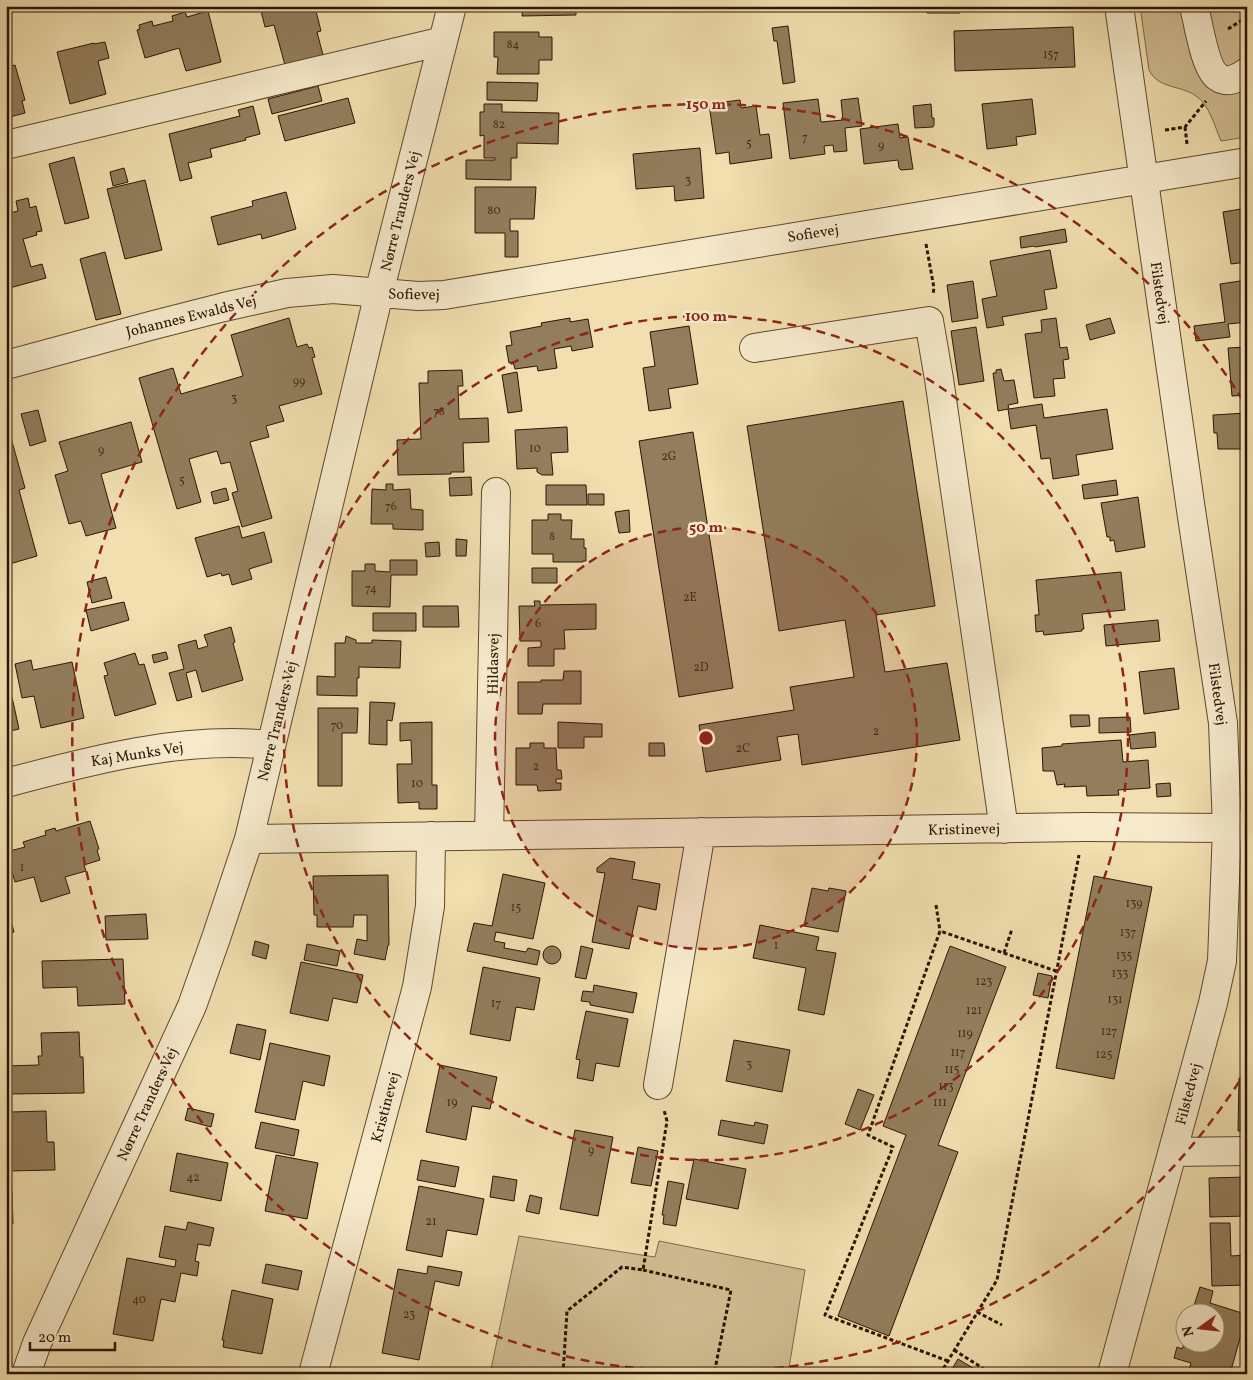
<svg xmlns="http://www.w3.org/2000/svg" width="1253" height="1380" font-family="Vollkorn,serif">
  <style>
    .green { fill: #d0bc92; stroke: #7e684b }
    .building { fill: #927e5d; stroke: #2c1404 }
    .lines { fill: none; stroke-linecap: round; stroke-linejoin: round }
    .minor-casing { stroke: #5d472f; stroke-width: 30 }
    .path { stroke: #2c1404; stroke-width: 3; stroke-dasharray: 4 2.5; stroke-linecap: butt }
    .minor { stroke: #f6eacb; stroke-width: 28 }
    .ring { fill: none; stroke: #8f2418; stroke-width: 2.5; stroke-dasharray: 9 6 }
    .labels { text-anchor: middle; stroke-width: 5; stroke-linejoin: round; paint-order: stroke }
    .number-label { font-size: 12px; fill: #462e1a }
    .street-label { font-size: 15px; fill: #2c1404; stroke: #f6eacb }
    .centre { fill: #8f2418; stroke: #f6eacb; stroke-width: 2.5 }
    .ring-label { font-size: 15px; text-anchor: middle; font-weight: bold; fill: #8f2418; stroke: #f6eacb; stroke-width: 5; stroke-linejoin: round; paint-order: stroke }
  </style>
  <rect width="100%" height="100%" fill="#f1dfaf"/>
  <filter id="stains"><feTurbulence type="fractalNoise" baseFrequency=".004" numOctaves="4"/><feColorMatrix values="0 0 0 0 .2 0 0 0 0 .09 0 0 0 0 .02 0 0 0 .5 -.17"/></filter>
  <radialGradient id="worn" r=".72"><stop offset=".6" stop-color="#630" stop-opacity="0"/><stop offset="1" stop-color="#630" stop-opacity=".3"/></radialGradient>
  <!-- green -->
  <path class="green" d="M1140 6H1247V137L1221 141C1215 127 1209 104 1196 96 1181 85 1158 89 1149 70Z
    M519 1236 655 1257 659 1241 805 1270 788 1374H490Z"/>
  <!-- building -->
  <path class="building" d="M311 6 312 12 316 11 321 31 317 32 323 55 285 65 274 25 265 27 260 7Z
    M523 6H576V15L522 16Z
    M927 6H960V13H927Z
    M208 11 221 62 186 71 179 48 145 58 137 30 140 29 139 25 152 21 153 26 173 21 172 16 185 12 187 17Z
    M788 26 795 82 783 84 777 41H774L772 28Z
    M1073 27 1075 67 955 71 954 31Z
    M494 32H539V37H552V60H539V74H497L498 57H494Z
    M105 42 109 58 98 61 106 94 70 104 57 52 94 43V44Z
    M15 65 25 100 22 101 25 113 6 118V66L7 67Z
    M487 82 538 83 537 101 487 100Z
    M318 86 322 101 272 114 268 99Z
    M348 98 355 123 285 141 278 116Z
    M858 98 862 126 845 128 847 151 834 152 833 145 824 146 825 154 790 159 783 103 818 99 821 122 843 120 841 100Z
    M1032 99 1036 134 1016 137 1017 145 987 149 982 104Z
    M740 100 741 108 756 106 760 135 769 134 772 158 730 164 729 152 716 154 709 104Z
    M484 104H502V112L559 113 558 144 517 143V158H511V180L466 179V160H495V158H484V135L480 136V112H484Z
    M931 104 932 118H934V125L933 127 915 128 913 106Z
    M253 106 260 134 245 138 246 140 210 149 212 157 188 163 192 178 180 181 169 134 240 116 238 110Z
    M898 124 900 138 908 137 913 169 901 170 899 168 898 160 864 164 860 129Z
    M700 148 704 198 675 201 674 186 636 189 633 154Z
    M74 157 89 218 65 224 49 164Z
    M124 168 128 182 113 186 110 172Z
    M145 180 162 250 125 259 107 189Z
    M475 187H536L534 219H510V231H518V257H505V233H475Z
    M286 192 296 229 262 239 261 234 218 245 211 217 253 206 252 201Z
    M28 198 30 208 36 206 42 231 36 232 37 235 23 239 31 267 42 264 46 278 6 289V214L18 211 16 201Z
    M1247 208V262L1231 264 1223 212Z
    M1065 229 1067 242 1035 247 1034 246 1021 248 1020 237Z
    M1050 250 1057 288 1044 290 1047 309 1002 317 1004 325 987 328 982 299 997 296 990 261Z
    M105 252 121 314 96 320 80 259Z
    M1247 280V322L1228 324 1230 337 1196 341 1194 326 1225 322 1220 284Z
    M973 281 978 318 952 322 947 285Z
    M6 295 12 317 6 318Z
    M289 318 297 347 307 344 309 348 312 347 315 357 312 358 322 394 279 406 284 421 266 426 269 437 250 442 272 518 242 527 232 493 238 491 230 462 221 464 217 451 189 459 201 502 177 509 139 378 173 368 181 394 243 376 231 335Z
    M570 318V322L588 319 593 347 572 351 571 346 554 349 557 368 538 371 537 366 515 369 513 362 509 363 506 346 512 345 510 332 542 326 541 323Z
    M1056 318 1060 348 1067 347 1069 359 1063 360 1065 378 1053 379 1055 396 1034 398 1025 334 1042 332 1041 320Z
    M1110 318 1115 333 1090 340 1086 325Z
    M689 326 698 384 668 389 671 408 649 411 643 368 655 366 650 332Z
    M976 327 984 381 959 385 951 331Z
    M1247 347V395L1232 396 1228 348Z
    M1001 369 1004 381 1014 380 1018 403 1008 405 1009 409 1042 404 1044 418 1107 409 1113 449 1076 455 1079 475 1053 479 1050 458 1041 459 1036 425 1011 429 1008 409 998 411 993 373H996V370Z
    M462 370 463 386H458L459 419 488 418 489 442 463 443 464 472H451V474L398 475 397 440 421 439 419 383H428V371Z
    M517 372 522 411 508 413 502 375Z
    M903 401 935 606 876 615 885 672 947 663 960 740 802 765 798 734 777 737 781 760 706 772 699 725 794 710 790 687 854 677 845 620 779 631 747 426Z
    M38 410 46 441 30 446 21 414Z
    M1247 413V449H1218L1217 433H1214L1213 415Z
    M6 420 25 488 19 490 37 556 6 565Z
    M131 422 142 462 101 474 116 528 86 536 81 521 69 524 55 475 68 471 59 442Z
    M567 427 568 452 551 453 553 475H542L537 472V468L517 469 515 430Z
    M693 432 733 688 679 697 639 441Z
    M471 477 472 495 450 496 449 478Z
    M1116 480 1118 495 1084 499 1082 485Z
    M386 484H393V490L410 489 411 509 423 510V530L393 529V524H371L372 489 386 490Z
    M546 485H586L587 505H546Z
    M226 488 229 500 214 504 211 492Z
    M588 494H604V505H588Z
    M1138 497 1145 547 1116 552 1114 540 1110 541V537H1107L1101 503Z
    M629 510 630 532 619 533 615 512Z
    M548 514H561V520H572L571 539H584V548H586V561H583V562H553V554H532V520H548Z
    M239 526 242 538 264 532 272 562 249 569 252 579 232 585 229 574 222 576 221 573 207 577 195 538Z
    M456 539 467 540 466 556H456Z
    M439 542 440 556 426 557 425 543Z
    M390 560H417V575H391L390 607 352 606V571H365V564H375V571L390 572Z
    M532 568H557V583H532Z
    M1121 572 1125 610 1082 614 1084 629H1082V631L1044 635 1043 631 1036 632 1035 615H1039L1036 580Z
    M106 577 112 598 92 603 87 582Z
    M534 601H540V605L596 604V629L564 630 565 649H554V666H528V648L541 647V641H520L519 606H535Z
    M124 602 129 620 91 631 86 610Z
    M423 606H458L459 627H423Z
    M373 613H416V631H373Z
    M1158 620 1160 641 1106 646 1104 625Z
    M231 627 235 642 233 643 243 680 202 692 196 670 186 673 192 697 177 701 169 673 184 669 178 645 196 640 198 649 208 646 204 635Z
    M346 636 356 640V643H372V640L401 641 400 668 359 667V678H357V696L317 695V676L335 677V643H345Z
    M166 652 168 659 154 663 152 655Z
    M135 653 139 665 144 664 156 704 115 716 104 676 108 675 104 663Z
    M31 660 33 670 72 662 84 718 41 728 34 696 22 698 15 664Z
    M1174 668 1179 709 1144 714 1139 672Z
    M564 671H581V704H543L542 714H518V682H541V680H563Z
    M12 697 19 729 6 732V699Z
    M370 702 395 703 392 721 387 720V745L369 744Z
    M318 708H358L357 733H342V786H318Z
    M1070 715H1089L1090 726 1071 727Z
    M1130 717 1131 732 1099 733V718Z
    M432 722V785H437V809H419V802L398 803 397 764H412L411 740 400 741V723Z
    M558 722 602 724V737H584V748H558Z
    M1155 732 1156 747 1131 749 1129 735Z
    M1121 740 1123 762 1148 760 1150 788 1118 790 1119 795 1087 796 1086 786 1064 787 1065 784 1057 785 1054 771H1043L1042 748 1062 746V744Z
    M530 743H544V748H556L557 770H561L562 779H556V783H561V790L538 791 537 785H516V748H530Z
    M649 743H664L665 756H649Z
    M1170 783 1171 796 1157 797 1156 784Z
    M90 821 99 849 97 850 100 860 84 865 86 871 65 877 70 893 41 902 34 877 15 882 6 852 25 847 23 842 46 835 45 831 55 828 56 831Z
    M610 858 635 862 632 879 660 884 656 910 638 906 629 949 592 942 605 873 597 872V868Z
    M503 874 545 883 533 939 496 932 494 941 505 943 504 948 526 952 528 948 540 951 537 965 467 951 474 923 492 926Z
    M388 875 389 945H388L385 960 354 954 357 939 367 941V915H354L353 927H317V915H314L313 876Z
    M1094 876 1152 887 1114 1079 1056 1068Z
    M812 888 828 891 829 888 846 891 838 932 804 926Z
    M146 914 148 939 106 940 105 916Z
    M10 917 14 932 6 935V918Z
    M760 925 819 937 816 950 836 953 824 1015 798 1010 806 968 753 958Z
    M255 941 269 945 266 959 252 955Z
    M307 944 340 951 337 966 304 960Z
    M581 946 593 949 586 979 575 977Z
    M950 946 1006 967 938 1145 958 1152 889 1336 838 1316 906 1135 883 1126Z
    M543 955a9 9 0 1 1 18 0a9 9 0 1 1-18 0Z
    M123 959 125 1004 78 1006 77 987 43 988 42 961Z
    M301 962 363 975 357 1003 333 998 328 1021 290 1013Z
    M483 967 540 978 534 1010 516 1007 510 1041 470 1034Z
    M1038 973 1052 976 1048 998 1033 995Z
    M594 985 637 993 633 1013 590 1005V1002L581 1001 583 991 593 992Z
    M586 1011 628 1019 619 1067 596 1063 593 1081 577 1078 580 1060 576 1059Z
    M237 1024 266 1030 260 1060 230 1053Z
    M79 1032 80 1057H83L84 1093 9 1094 11 1112 46 1111 47 1142H54L55 1170 8 1171 6 1066 39 1065 38 1056H42L41 1033Z
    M734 1040 790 1050 782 1092 726 1081Z
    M270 1043 330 1056 324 1086 303 1081 295 1120 255 1112Z
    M440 1065 497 1077 490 1109 472 1106 466 1140 426 1132Z
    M1239 1078 1247 1079V1131H1238Z
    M858 1089 874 1095 860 1130 845 1124Z
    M188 1108 214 1114 211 1127 185 1120Z
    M721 1120 754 1126 755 1122 768 1125 764 1144 718 1135Z
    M261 1122 299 1130 294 1156 255 1148Z
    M575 1130 613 1137 598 1216 560 1209Z
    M638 1147 658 1151 651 1186 631 1183Z
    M177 1153 228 1163 221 1201 170 1191Z
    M276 1155 318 1163 307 1219 265 1211Z
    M694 1159 746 1169 738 1209 686 1199Z
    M421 1160 459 1167 455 1187 417 1180Z
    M493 1176 517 1180 514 1201 490 1197Z
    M1247 1177V1216L1210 1217 1209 1178Z
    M668 1181 684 1184 676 1226 663 1224 664 1215H662Z
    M419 1186 484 1199 477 1235 447 1230 442 1257 406 1250Z
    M6 1191H12L13 1224 6 1225Z
    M530 1195 542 1198 539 1214 526 1211Z
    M188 1222 214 1228 210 1246 198 1244 195 1261 199 1262 197 1276 181 1273 175 1302 161 1299 153 1341 113 1334 127 1258 175 1267 176 1260 159 1257 165 1226 186 1230Z
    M1210 1223H1230L1231 1256 1247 1255V1285L1212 1286Z
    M266 1264 302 1271 298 1290 262 1283Z
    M428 1266 462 1272 459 1286 435 1281 419 1360 382 1353 398 1269 427 1274Z
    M1200 1287 1213 1291 1210 1303 1242 1313V1311L1247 1313 1230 1374H1188L1191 1363 1174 1358 1177 1347 1182 1349 1186 1339V1342H1216V1312H1192Z
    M232 1290 273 1299 262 1354 223 1347 224 1340H222Z
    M1184 1318 1186 1319V1330L1181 1329Z
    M958 1359 983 1374H949Z"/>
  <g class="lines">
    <!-- minor casing -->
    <g class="minor-casing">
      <path id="minor" d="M1194 6C1198 22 1205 69 1218 77 1227 84 1239 78 1247 72
        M6 145 443 41
        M754 348 929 321 939 379 1004 829
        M6 365 150 326 224 307 287 293 333 289 418 296 444 295 1247 162
        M6 783C92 760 182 736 271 745
        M489 835 496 492
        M249 839 1085 827 1227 828 1247 824
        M658 1085 701 832
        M1173 1152 1247 1151
        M26 1374 37 1343 192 1006 216 938 249 839 379 293 452 6
        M313 1374 417 987 430 906 431 836
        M1112 1374 1213 1003 1222 961 1227 828 1223 723 1191 510 1119 6"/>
    </g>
    <!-- path -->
    <path class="path" d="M1228 29 1247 17
      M1185 127 1187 144
      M1165 130 1185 127 1206 101
      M926 244 934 288 933 294
      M936 905 940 931
      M1004 953 1012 929
      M643 1270 731 1290 714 1374
      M977 1312 1002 1325
      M954 1350 992 1374
      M948 1361 825 1315 893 1147 868 1135 940 931 1056 971
      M563 1374 567 1311 622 1267 643 1270 667 1121 664 1110
      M940 1374 997 1280 1079 855"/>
    <!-- minor -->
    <use href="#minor" class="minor"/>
  </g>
  <!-- distance rings -->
  <circle cx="706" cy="738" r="211" fill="#8f2418" fill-opacity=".12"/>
  <g class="ring">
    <circle cx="706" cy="738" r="211"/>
    <circle cx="706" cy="738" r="422"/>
    <path d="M1247 1069A634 634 0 1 1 1247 407"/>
  </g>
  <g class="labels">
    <!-- number labels -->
    <g class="number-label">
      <text x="513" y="48">84</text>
      <text x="1051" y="58">157</text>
      <text x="499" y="128">82</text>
      <text x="805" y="141">7</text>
      <text x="749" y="147">5</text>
      <text x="881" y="149">9</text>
      <text x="688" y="184">3</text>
      <text x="494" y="214">80</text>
      <text x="299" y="385">99</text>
      <text x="234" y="402">3</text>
      <text x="439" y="415">78</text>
      <text x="535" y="452">10</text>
      <text x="101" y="454">9</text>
      <text x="669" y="460">2G</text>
      <text x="182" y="484">5</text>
      <text x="391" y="510">76</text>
      <text x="552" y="540">8</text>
      <text x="371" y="592">74</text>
      <text x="690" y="601">2E</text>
      <text x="538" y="627">6</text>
      <text x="701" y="671">2D</text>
      <text x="337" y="729">70</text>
      <text x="876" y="735">2</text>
      <text x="743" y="752">2C</text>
      <text x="536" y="770">2</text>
      <text x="417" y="787">10</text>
      <text x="22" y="871">1</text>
      <text x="1134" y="907">139</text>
      <text x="516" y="911">15</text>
      <text x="1128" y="936">137</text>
      <text x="776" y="949">1</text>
      <text x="1124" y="959">135</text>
      <text x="1120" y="977">133</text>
      <text x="984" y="985">123</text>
      <text x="1115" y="1003">131</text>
      <text x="496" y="1007">17</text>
      <text x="974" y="1014">121</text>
      <text x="1109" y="1035">127</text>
      <text x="965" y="1037">119</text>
      <text x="958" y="1056">117</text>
      <text x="1104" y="1058">125</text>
      <text x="749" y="1068">3</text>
      <text x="952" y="1073">115</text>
      <text x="946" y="1090">113</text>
      <text x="452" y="1106">19</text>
      <text x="940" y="1106">111</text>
      <text x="591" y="1154">9</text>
      <text x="193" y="1181">42</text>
      <text x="431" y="1225">21</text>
      <text x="139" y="1303">40</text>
      <text x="409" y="1318">23</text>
    </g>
    <!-- street labels -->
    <g class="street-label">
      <text transform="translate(400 211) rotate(-76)" y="5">Nørre Tranders Vej</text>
      <text transform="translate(813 233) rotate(-9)" y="5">Sofievej</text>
      <text transform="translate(1160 293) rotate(82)" y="5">Filstedvej</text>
      <text transform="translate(414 294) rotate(1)" y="5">Sofievej</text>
      <text transform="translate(191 316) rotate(-14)" y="5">Johannes Ewalds Vej</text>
      <text transform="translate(493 664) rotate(-89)" y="5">Hildasvej</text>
      <text transform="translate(1218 694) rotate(82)" y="5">Filstedvej</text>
      <text transform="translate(277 721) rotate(-76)" y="5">Nørre Tranders Vej</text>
      <text transform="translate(137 754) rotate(-9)" y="5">Kaj Munks Vej</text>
      <text transform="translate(964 829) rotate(-1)" y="5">Kristinevej</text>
      <text transform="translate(1188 1094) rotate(-75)" y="5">Filstedvej</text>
      <text transform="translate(147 1104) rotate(-65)" y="5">Nørre Tranders Vej</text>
      <text transform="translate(385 1107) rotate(-75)" y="5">Kristinevej</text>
    </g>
  </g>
  <circle cx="706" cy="738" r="8" class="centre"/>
  <g class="ring-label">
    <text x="706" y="109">150 m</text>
    <text x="706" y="321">100 m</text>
    <text x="706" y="532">50 m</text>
  </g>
  <!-- margin -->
  <rect width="1253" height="1380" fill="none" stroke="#f1dfaf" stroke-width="25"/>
  <rect x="8" y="8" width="1238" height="1365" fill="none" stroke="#2c1404" stroke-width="2.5"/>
  <rect x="12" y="12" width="1228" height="1355" fill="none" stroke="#2c1404"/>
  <!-- north arrow -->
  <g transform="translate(1200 1328) rotate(255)"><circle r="24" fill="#f6eacb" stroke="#a5947b"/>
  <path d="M0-4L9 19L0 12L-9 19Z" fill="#8f2418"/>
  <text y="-8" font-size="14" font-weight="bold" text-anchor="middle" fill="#2c1404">N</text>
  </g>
  <!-- scale -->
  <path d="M30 1342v8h85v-8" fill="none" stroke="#2c1404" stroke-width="2.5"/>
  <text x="38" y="1342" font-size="15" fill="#2c1404" stroke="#f6eacb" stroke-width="4" paint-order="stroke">20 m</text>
  <rect width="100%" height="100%" filter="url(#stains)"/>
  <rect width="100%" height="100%" fill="url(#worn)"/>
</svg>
